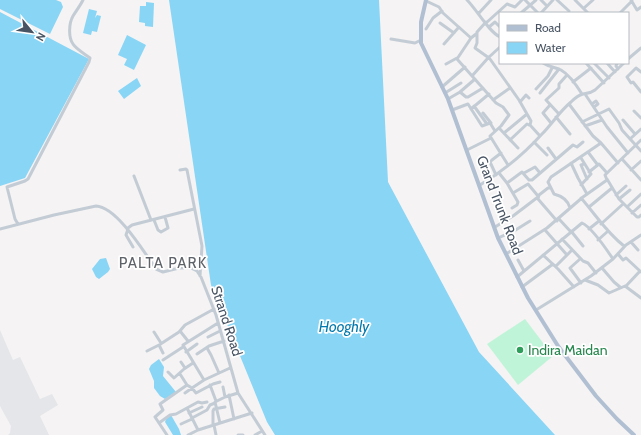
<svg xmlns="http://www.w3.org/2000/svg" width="641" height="435" font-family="Cabin,sans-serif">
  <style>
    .airport { fill: #e5e6ea }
    .pitch { fill: #c0f4d9 }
    .water { fill: #89d5f5 }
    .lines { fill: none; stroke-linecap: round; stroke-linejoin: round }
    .minor { stroke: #c3ccd5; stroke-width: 3 }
    .major { stroke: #b1bfd3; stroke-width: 4 }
    .leisure-dot { fill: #2e9e5b; stroke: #fff; stroke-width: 1.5 }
    .labels { text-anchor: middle; stroke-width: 3.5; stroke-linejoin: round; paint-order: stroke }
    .street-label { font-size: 14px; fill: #485463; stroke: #fff }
    .leisure-label { font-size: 14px; fill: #27864d; stroke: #fff; text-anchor: start }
    .neighbourhood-label { font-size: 15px; letter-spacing: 1px; fill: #5e6269; stroke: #fff }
    .water-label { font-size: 15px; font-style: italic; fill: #0279ad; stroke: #fff }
  </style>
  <rect width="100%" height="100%" fill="#f5f3f3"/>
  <!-- airport -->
  <path class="airport" d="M0 330 13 360 20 357 40 399 52 394 58 405 40 416 49 435H8L10 433 11 426 0 406Z"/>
  <!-- pitch -->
  <path class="pitch" d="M525 319 553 356 518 385 487 344Z"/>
  <!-- water -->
  <path class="water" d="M0 0H56L61 2 63 7 50 34 0 9Z
    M169 0H379L388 182 479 352 555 435H275L267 422 211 285Z
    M146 2 154 3 153 27 145 26V23L139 22 140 6H146Z
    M89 9 97 11 95 18 97 15 101 16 97 32 92 31 91 35 83 33Z
    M0 12 89 59 25 178 0 186Z
    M127 35 146 45 134 70 124 65 127 59 118 55Z
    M137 78 141 86 124 99 118 91Z
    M106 258 110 269 108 272 99 279 96 277 92 269 100 259Z
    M159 359 164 367 163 376 176 392 165 399 160 396 154 388V381L149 369 151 365Z
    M171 415 179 429 181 435H173L165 422 166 419Z"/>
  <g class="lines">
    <!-- minor -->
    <path class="minor" d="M467 0C477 10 489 32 500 37
      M525 0 538 13
      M541 0 547 6
      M557 0 569 11
      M575 0 588 13
      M631 0 637 10 641 7
      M426 1 439 7 443 13 471 38
      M584 8 593 0
      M479 13 491 0
      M521 13 536 0
      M541 13 553 0
      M620 13 632 1
      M486 22 477 32V43L475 48 489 58
      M440 23 454 33
      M486 23 507 4 515 7 522 0
      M489 27 495 22 500 27
      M426 29 433 18 442 11
      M476 34 471 38 457 59 496 103 503 107 509 115 501 126 490 136 508 165
      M391 39 415 43 421 40
      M444 44 459 27
      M488 58 500 47
      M628 59 641 48
      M543 63C549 67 555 67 561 70 570 75 577 86 582 94
      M586 63 604 83
      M594 63 609 78
      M607 63 615 72
      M617 63 616 66 618 69
      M446 64 457 58
      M641 72 636 68 627 77 631 83 633 82 641 92
      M472 76 488 58 490 59 519 100 531 121 530 125 540 136
      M573 82 591 68
      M442 87 465 67
      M536 89 548 76 552 68
      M460 92 475 79
      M445 93 461 83
      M540 93 559 69
      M585 94 607 127 628 153
      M448 99 460 92 466 97H468L483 88
      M493 100 510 88
      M520 102 526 95 529 98
      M569 104 593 136 601 143 618 163
      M592 104 596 101 598 104 594 107
      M550 105 543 113 551 123
      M474 106 487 124
      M471 109 489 94
      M452 110 468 104 482 126 490 123 495 131
      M634 111 641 118
      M483 113 491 123
      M559 114 546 100 559 88V84L567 75
      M556 117 570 134
      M623 120 635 134
      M582 122 609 109 619 123 622 130 641 151
      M585 126 602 120
      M499 128 518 148
      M504 133 527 114
      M630 139 641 129
      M510 140 527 124 529 125
      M534 142 547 155
      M548 148 556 159
      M467 150 491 138
      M588 152 597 164
      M581 158 591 174 581 185
      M622 159 641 180
      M571 163 578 178 587 194
      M584 164 581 165 587 179
      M180 170 186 169 187 170 202 246 200 276
      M631 170 641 161
      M589 172 599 164 607 173
      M499 173 507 183 522 172 529 180H532L573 145 577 147 583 142
      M524 173 535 167 540 173
      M496 175 490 162 492 160 501 153
      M134 176 151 220
      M607 179 619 199 637 217H639L641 215
      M507 183 518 202 517 205 512 208
      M480 185C503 171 524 154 542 134 552 124 559 112 571 102 574 99 579 95 583 94 588 93 591 93 595 90L624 63
      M551 188 548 182 551 177 601 143
      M513 193 528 184 538 196
      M616 195 626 186
      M581 198C596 215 606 232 624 246
      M619 199 630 190
      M589 207 612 188
      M627 207 641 194
      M632 213 641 205
      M559 219 571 232
      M154 220 158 230 161 232 168 228 165 217
      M557 221 538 199 539 195 548 188H551L554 194C562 196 568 200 570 208
      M18 224 15 219 7 187 25 181 28 179 89 62 90 58C85 54 76 49 73 44 68 37 69 23 73 16 76 11 80 6 83 0
      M601 224 623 204
      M495 227 513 216 538 197
      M128 228 132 225 194 209
      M0 229 54 215 96 206C117 207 144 252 156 269L163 272 179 268H191L197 271 201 277 216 315 238 393 265 435
      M128 229 126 235 133 247
      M589 229 599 221
      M545 230 567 255
      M571 231 583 246
      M498 238 514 231 530 221
      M562 239 583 261 588 263 596 273
      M598 240 607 232
      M631 242 638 250
      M506 254 547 228 583 197 607 180 605 175 641 140
      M618 254 623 260 626 258 641 272
      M543 255 558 269 574 287
      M580 259 570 268 581 283
      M518 260 524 271
      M556 266 572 250
      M602 268 614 282 620 287
      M517 277 582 223C591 227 607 250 613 259
      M585 280 598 285 609 293 625 286 641 298
      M626 286 640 271
      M522 287 553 264
      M536 310 591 276 613 259 626 245 641 235
      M180 331 188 341
      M154 332 161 343
      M208 337 220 331
      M159 345 163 353
      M207 348 211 355 219 373
      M147 351 159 345 179 332 185 325 214 309
      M186 352 197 344
      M197 354 209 346 224 341
      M163 360 183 347
      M181 362 185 368
      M168 372 174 378 184 369 193 363
      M180 374 187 385
      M204 380 183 345 218 323
      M210 385 216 401
      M223 387 225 397
      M185 393 192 388 196 393 213 384 220 382
      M229 395 234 419
      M187 408 198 430
      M189 413 202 407
      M192 418 207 410 210 405 215 403
      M159 423 170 415 176 414 198 402 202 403 207 402
      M220 423 215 402 225 397 238 393
      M181 424 192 419
      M213 425V411L214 409 225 407
      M214 425 216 435
      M167 435 155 417 163 410 160 404 187 385 192 388 204 380 230 368
      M188 435 198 430 252 413
      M238 435H243
      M255 435 262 431"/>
    <!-- major -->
    <path class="major" d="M426 0 421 22V43L448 99 498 238 528 298 558 346 596 396 617 419 634 435"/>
  </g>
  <!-- markers -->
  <circle class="leisure-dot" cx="520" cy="350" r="4"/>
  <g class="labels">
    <!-- street labels -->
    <g class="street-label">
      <text transform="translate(500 205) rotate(69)" y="5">Grand Trunk Road</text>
      <text transform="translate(227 321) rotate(72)" y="5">Strand Road</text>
    </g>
    <!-- leisure labels -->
    <g class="leisure-label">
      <text x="528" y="355">Indira Maidan</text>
    </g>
    <!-- neighbourhood labels -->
    <g class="neighbourhood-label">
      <text x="163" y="268">PALTA PARK</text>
    </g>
    <!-- water labels -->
    <g class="water-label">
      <text x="344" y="332">Hooghly</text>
    </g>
  </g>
  <!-- legend -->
  <rect x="499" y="12" width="130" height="52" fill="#ffffff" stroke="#b6bbc1"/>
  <rect x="507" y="25" width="20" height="6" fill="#b1bfd3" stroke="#b6bbc1"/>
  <text x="535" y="32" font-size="12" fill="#485463">Road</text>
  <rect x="507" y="42" width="20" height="12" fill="#89d5f5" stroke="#b6bbc1"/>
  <text x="535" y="52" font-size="12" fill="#485463">Water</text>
  <!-- north arrow -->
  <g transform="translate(32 32) rotate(119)" stroke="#ffffff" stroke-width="3" paint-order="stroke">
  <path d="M0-3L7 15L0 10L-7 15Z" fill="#485463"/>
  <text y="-6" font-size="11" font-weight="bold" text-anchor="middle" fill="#485463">N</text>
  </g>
</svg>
